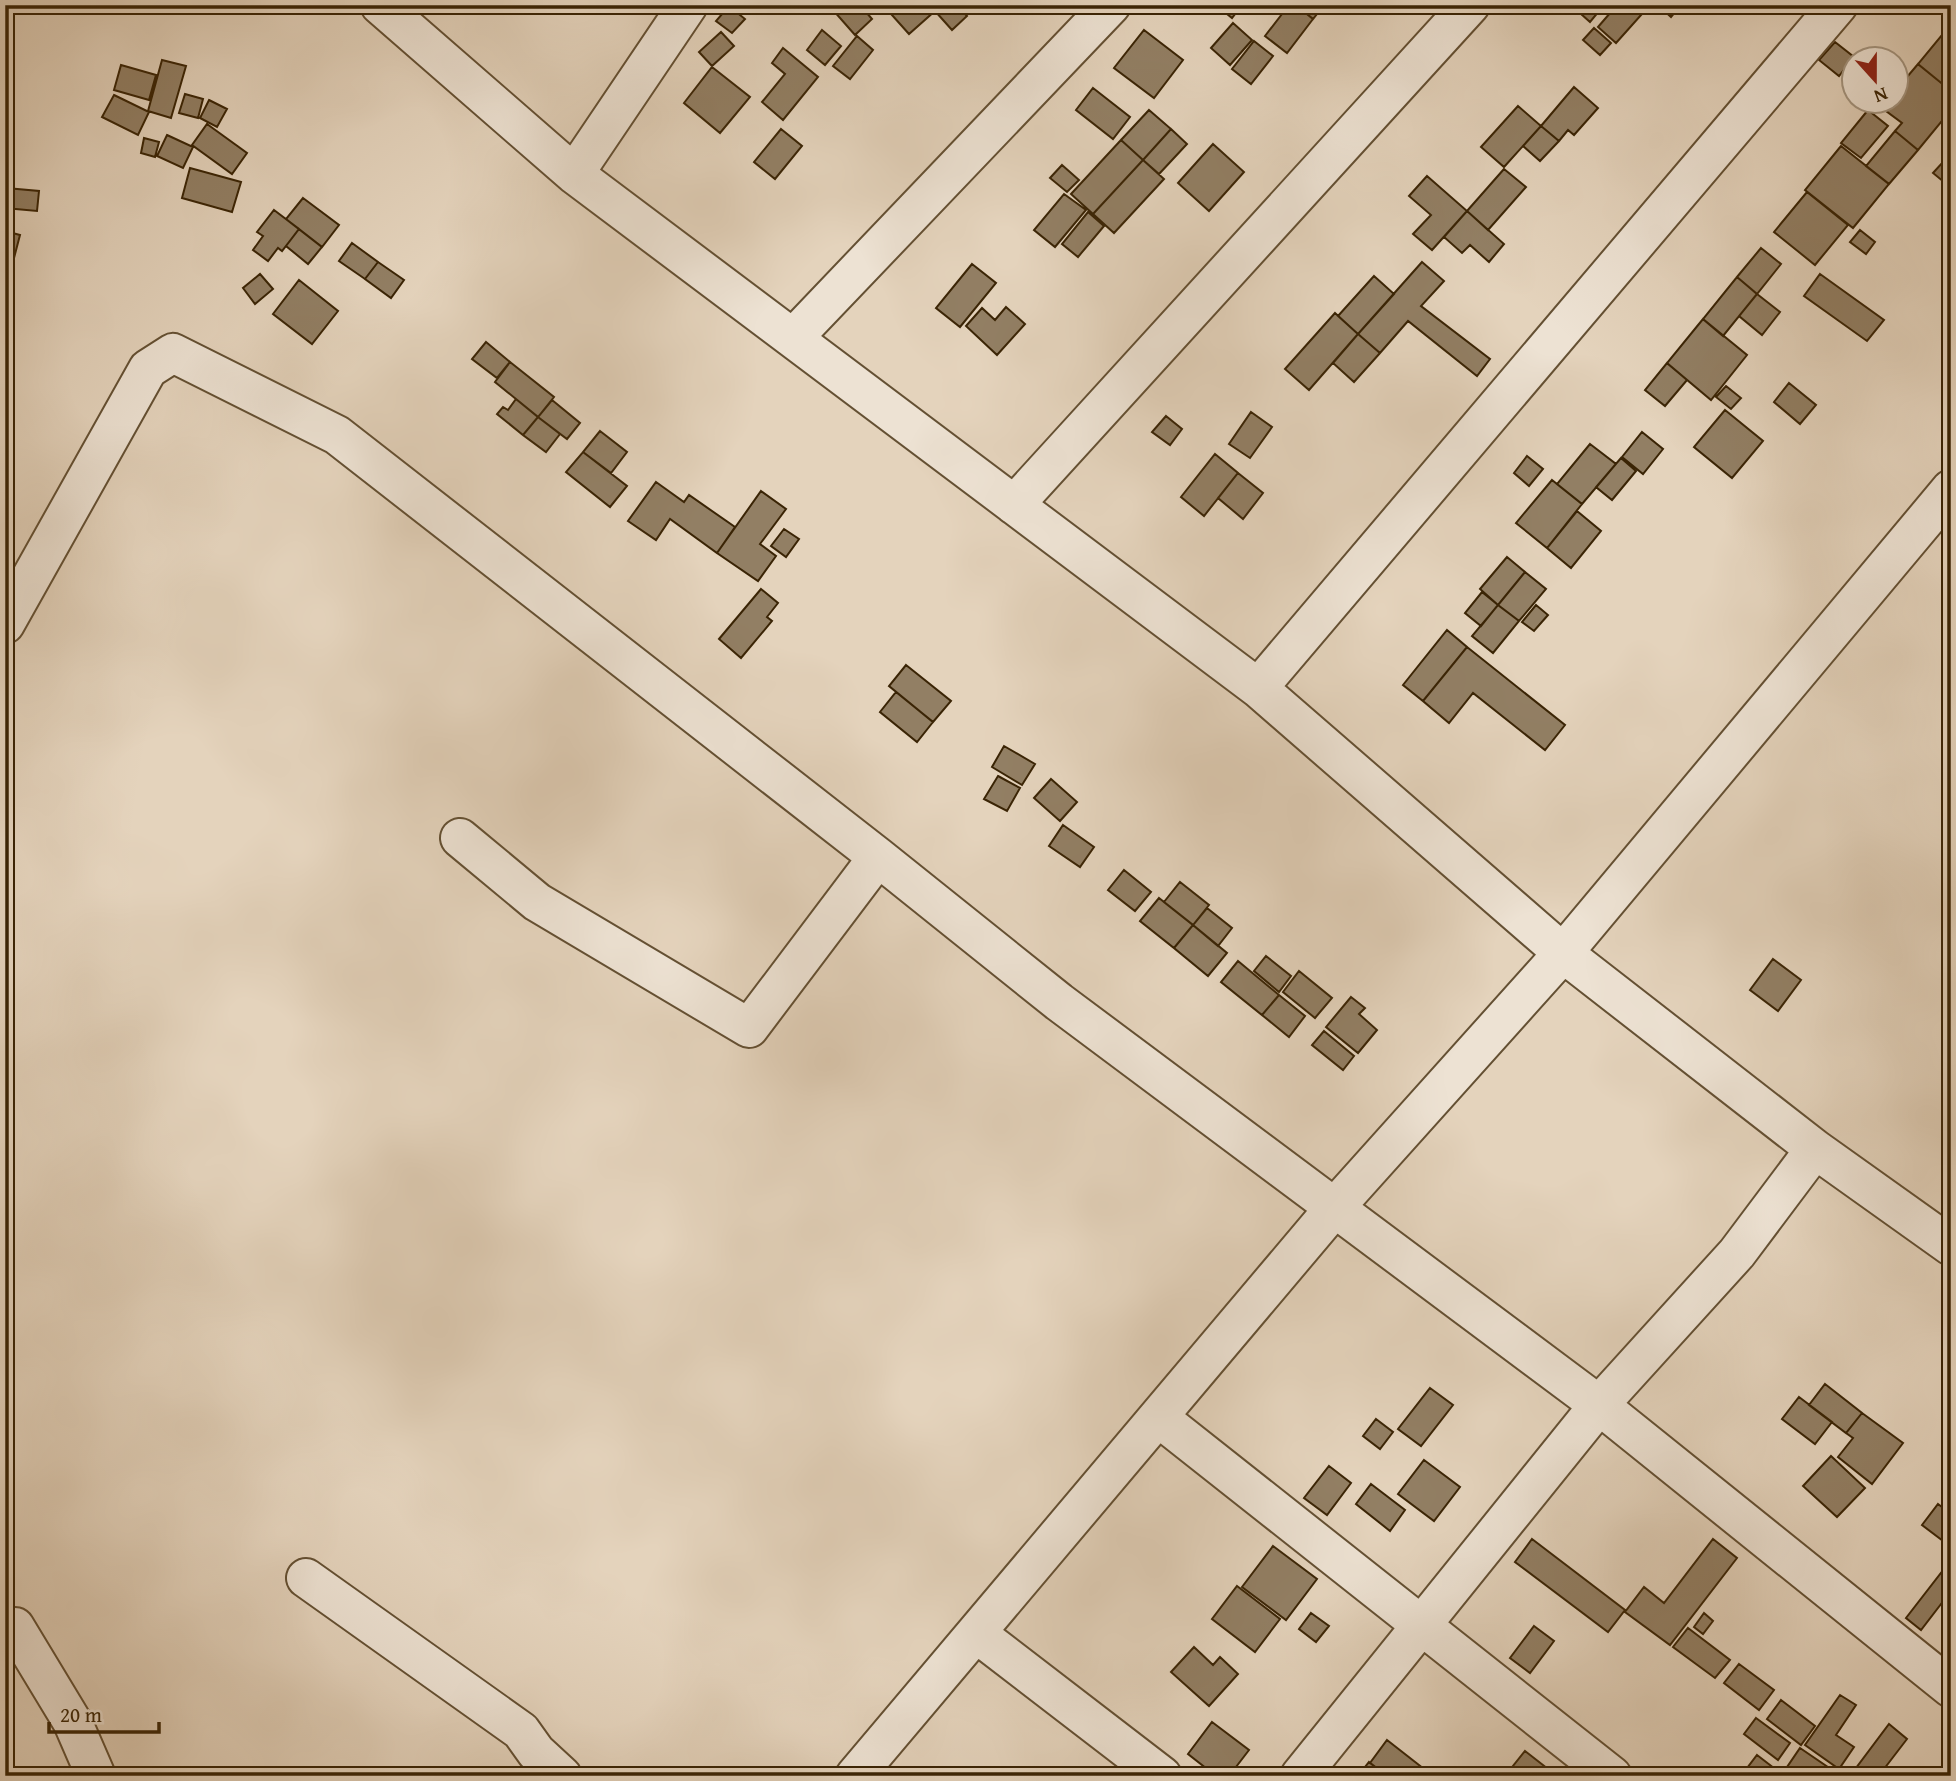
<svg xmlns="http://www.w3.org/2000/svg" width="1956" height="1781" font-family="'Gentium Book Plus',serif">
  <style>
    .building { fill: #927f64; stroke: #3a2405; stroke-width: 2 }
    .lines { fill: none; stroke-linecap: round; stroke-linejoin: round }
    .minor-casing { stroke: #645033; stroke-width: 42 }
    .minor { stroke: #ede2d3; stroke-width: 38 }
  </style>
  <rect width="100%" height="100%" fill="#e4d3bc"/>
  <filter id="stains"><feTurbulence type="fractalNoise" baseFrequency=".00286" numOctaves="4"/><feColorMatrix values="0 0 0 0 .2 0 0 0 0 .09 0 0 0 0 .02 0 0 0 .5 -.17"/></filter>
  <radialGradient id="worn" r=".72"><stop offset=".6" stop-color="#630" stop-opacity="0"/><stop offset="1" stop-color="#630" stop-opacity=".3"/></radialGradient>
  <!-- building -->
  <path class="building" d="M838 5H860L872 19 855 35 833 10Z
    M883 5H957L967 16 952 30 935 11 909 34Z
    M1216 5H1242L1232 18Z
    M1289 5H1296L1313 19 1287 53 1265 36Z
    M1296 5H1324L1313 19Z
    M1571 5H1604L1590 22Z
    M1617 5H1650L1616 43 1598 27Z
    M1658 5H1681L1671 17Z
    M729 6 745 19 732 33 716 21Z
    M1233 23 1252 40 1230 65 1211 48Z
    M1951 24V91L1918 64Z
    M1594 28 1611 43 1600 55 1583 40Z
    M822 30 841 46 825 65 807 50Z
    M1144 30 1183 60 1154 98 1114 68Z
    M721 32 734 46 712 66 699 52Z
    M857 36 873 50 850 79 833 66Z
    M1254 41 1273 56 1251 84 1232 69Z
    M1835 42 1854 57 1839 76 1819 60Z
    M783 48 818 77 783 120 762 102 785 74 772 63Z
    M162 60 186 66 171 118 148 111Z
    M1918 64 1951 91V110L1918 150 1895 131 1902 123 1882 108 1887 102H1896V90Z
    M121 65 156 75 149 100 114 90Z
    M712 67 750 97 720 133 684 103Z
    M1574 87 1598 108 1574 135 1568 130 1559 141 1541 126Z
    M1093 88 1130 117 1113 139 1076 110Z
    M185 94 203 99 198 118 179 113Z
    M114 95 149 112 138 135 102 117Z
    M209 100 227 109 217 127 200 118Z
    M1518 106 1541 126 1504 167 1481 147Z
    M1149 110 1171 129 1143 160 1121 140Z
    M1868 110 1888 126 1861 158 1841 143Z
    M207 124 247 153 232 174 192 145Z
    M1541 126 1559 141 1540 161 1523 146Z
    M781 129 802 146 775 179 754 162Z
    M1171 129 1187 144 1159 174 1143 160Z
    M1895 131 1918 150 1889 184 1866 166Z
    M167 135 193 147 183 168 157 156Z
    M144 138 159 142 155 157 141 153Z
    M1121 140 1143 160 1093 214 1071 194Z
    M1213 144 1244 172 1209 211 1178 183Z
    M1841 146 1889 184 1853 228 1805 190Z
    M1143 160 1164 179 1114 233 1093 214Z
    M1942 163 1951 170 1950 187 1933 173Z
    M1062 165 1079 180 1067 192 1050 178Z
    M190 168 241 182 232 212 182 198Z
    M1504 169 1526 187 1488 230 1467 211Z
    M1427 176 1467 211 1432 250 1413 234 1431 215 1409 196Z
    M6 188 39 191 37 211 5 208Z
    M1807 192 1848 225 1815 265 1774 232Z
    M1064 194 1086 210 1055 247 1034 230Z
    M303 198 339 225 322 247 286 219Z
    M274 210 299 229 282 251 278 248 268 261 253 250 263 236 257 232Z
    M1467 211 1504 244 1489 262 1470 245 1462 253 1444 237Z
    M1088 212 1104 226 1078 257 1062 244Z
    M299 229 322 247 308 264 286 246Z
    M1860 230 1875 242 1866 254 1850 242Z
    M5 231 20 235 14 258 5 256Z
    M352 243 378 262 365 279 339 261Z
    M1761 248 1781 264 1757 294 1737 277Z
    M378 262 404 280 391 298 365 279Z
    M1422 262 1444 281 1421 306 1490 359 1477 376 1408 321 1380 353 1358 334Z
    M972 264 996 283 960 327 936 308Z
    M260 274 273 289 255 304 243 288Z
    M1820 274 1884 320 1867 341 1804 296Z
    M1374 276 1394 294 1358 334 1338 316Z
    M1737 277 1757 294 1723 336 1703 319Z
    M299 280 338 311 312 344 273 314Z
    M1757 294 1780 312 1762 335 1739 316Z
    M1006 307 1025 324 997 355 966 326 982 308 995 320Z
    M1335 313 1358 334 1309 390 1285 369Z
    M1703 319 1747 355 1711 400 1667 363Z
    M1358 334 1380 353 1354 382 1333 363Z
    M486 342 510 362 497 378 472 359Z
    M510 362 554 397 538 417 495 382Z
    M1667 363 1687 380 1665 406 1645 390Z
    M1789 383 1816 405 1800 424 1774 402Z
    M1726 386 1741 398 1731 409 1716 397Z
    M516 399 538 417 523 435 497 414 503 407 508 410Z
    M552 400 580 423 567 439 538 417Z
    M1725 410 1763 441 1732 478 1694 447Z
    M1251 412 1272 427 1250 458 1229 444Z
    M1166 416 1182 429 1170 445 1152 432Z
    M538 417 560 434 546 452 523 435Z
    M600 431 627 452 611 473 583 452Z
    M1642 432 1663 449 1643 474 1622 457Z
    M1590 444 1616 464 1582 504 1557 484Z
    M583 452 627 486 610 507 566 472Z
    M1215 454 1238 473 1204 516 1181 497Z
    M1527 456 1543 469 1529 486 1514 473Z
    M1621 458 1636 471 1612 500 1596 487Z
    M1238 473 1263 493 1243 519 1218 498Z
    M1552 480 1582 504 1547 548 1516 523Z
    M656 482 684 502 689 495 735 527 717 553 670 519 656 540 628 521Z
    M761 491 786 509 760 544 776 556 758 581 717 553Z
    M1577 511 1601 531 1571 568 1547 548Z
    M784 529 799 539 786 557 771 546Z
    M1507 557 1525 572 1498 605 1480 589Z
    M1525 572 1546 589 1519 621 1498 605Z
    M761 589 778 603 767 617 772 621 741 658 719 639Z
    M1482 592 1498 605 1481 626 1465 613Z
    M1498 605 1519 621 1493 653 1472 636Z
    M1536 605 1548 615 1534 631 1522 622Z
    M1447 630 1467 647 1423 701 1403 685Z
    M1467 647 1565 725 1545 750 1473 693 1449 723 1423 701Z
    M906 665 951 701 933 722 889 686Z
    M896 692 933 722 917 742 880 712Z
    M1004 746 1035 764 1022 785 992 767Z
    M998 776 1020 788 1007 811 984 799Z
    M1051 779 1077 802 1060 821 1034 798Z
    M1063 825 1094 847 1080 867 1049 846Z
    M1124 870 1151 892 1135 911 1108 890Z
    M1180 882 1209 905 1193 925 1164 902Z
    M1159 898 1193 925 1174 948 1140 921Z
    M1207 908 1232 928 1218 946 1193 925Z
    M1193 925 1227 953 1208 976 1174 948Z
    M1266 956 1291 976 1279 992 1254 971Z
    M1773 959 1801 980 1778 1011 1750 990Z
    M1238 961 1279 995 1262 1015 1221 982Z
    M1299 971 1332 998 1315 1018 1283 992Z
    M1279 995 1305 1016 1289 1037 1262 1015Z
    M1351 997 1365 1008 1359 1014 1377 1030 1358 1053 1326 1027Z
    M1324 1031 1354 1056 1343 1070 1312 1045Z
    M1825 1384 1862 1413 1846 1433 1809 1405Z
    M1430 1388 1453 1405 1421 1446 1398 1429Z
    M1799 1397 1832 1422 1815 1444 1782 1419Z
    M1862 1413 1903 1443 1872 1484 1838 1457 1853 1438 1846 1433Z
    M1376 1419 1393 1432 1380 1449 1363 1436Z
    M1831 1456 1865 1488 1837 1517 1803 1486Z
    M1424 1460 1460 1487 1434 1521 1398 1494Z
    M1329 1466 1351 1483 1327 1515 1304 1498Z
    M1371 1484 1405 1510 1390 1531 1356 1504Z
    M1938 1504 1951 1514V1547L1922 1525Z
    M1532 1539 1625 1610 1608 1632 1515 1562Z
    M1713 1539 1737 1558 1670 1645 1625 1612 1644 1587 1664 1603Z
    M1273 1546 1317 1579 1286 1620 1242 1587Z
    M1951 1560V1591L1921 1630 1906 1618Z
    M1237 1586 1280 1619 1255 1652 1212 1619Z
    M1311 1613 1329 1626 1316 1642 1299 1629Z
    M1704 1613 1713 1621 1703 1634 1694 1627Z
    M1534 1626 1554 1641 1530 1673 1510 1658Z
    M1688 1628 1730 1660 1715 1678 1673 1647Z
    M1194 1647 1213 1665 1220 1657 1238 1674 1209 1706 1171 1672Z
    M1739 1664 1774 1690 1759 1710 1724 1683Z
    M1840 1695 1856 1705 1836 1735 1854 1747 1839 1769 1805 1745Z
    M1781 1700 1815 1726 1801 1745 1767 1719Z
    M1756 1718 1790 1743 1778 1760 1744 1734Z
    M1212 1722 1249 1750 1229 1776H1216L1188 1754Z
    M1889 1724 1907 1739 1884 1769 1893 1776H1850Z
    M1387 1740 1433 1776H1388L1370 1763Z
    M1800 1748 1841 1776H1788L1783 1773Z
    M1525 1751 1557 1776H1505Z
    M1757 1755 1779 1772 1777 1776H1741Z
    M1369 1762 1387 1776H1358Z"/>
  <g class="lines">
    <!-- minor casing -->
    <g class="minor-casing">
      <path id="minor" d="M380 5 574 174 1258 688 1563 953 1815 1149 1951 1246
        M574 174 688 5
        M793 338 1111 5
        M1014 505 1470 5
        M5 624 148 369 173 353 337 435 878 857 1059 1002 1599 1405 1737 1253 1815 1149
        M1258 688 1838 5
        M460 838 537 902 749 1028 878 857
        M1158 1417 1612 1776
        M306 1578 521 1731 536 1752 562 1776
        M15 1627 73 1723 96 1776
        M976 1633 1162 1776
        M855 1776 1336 1206 1563 953 1951 489
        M1300 1776 1599 1405 1951 1688"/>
    </g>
    <!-- minor -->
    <use href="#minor" class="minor"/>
  </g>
  <!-- margin -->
  <rect width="1956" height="1781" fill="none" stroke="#e4d3bc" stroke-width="28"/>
  <rect x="7" y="7" width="1942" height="1767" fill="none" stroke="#3a2405" stroke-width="3.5"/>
  <rect x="14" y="14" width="1928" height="1753" fill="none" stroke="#3a2405" stroke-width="2"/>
  <!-- north arrow -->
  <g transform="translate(1875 80) rotate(159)"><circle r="33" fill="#ede2d3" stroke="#a59681" stroke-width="2"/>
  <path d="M0-5L12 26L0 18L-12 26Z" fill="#8f2418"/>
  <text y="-10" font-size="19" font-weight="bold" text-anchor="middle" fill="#3a2405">N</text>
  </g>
  <!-- scale -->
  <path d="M49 1722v10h110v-10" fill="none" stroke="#3a2405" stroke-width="3.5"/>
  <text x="60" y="1722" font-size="21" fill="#3a2405" stroke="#ede2d3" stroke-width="5" paint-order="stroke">20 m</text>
  <rect width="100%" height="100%" filter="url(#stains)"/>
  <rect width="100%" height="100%" fill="url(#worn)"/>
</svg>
